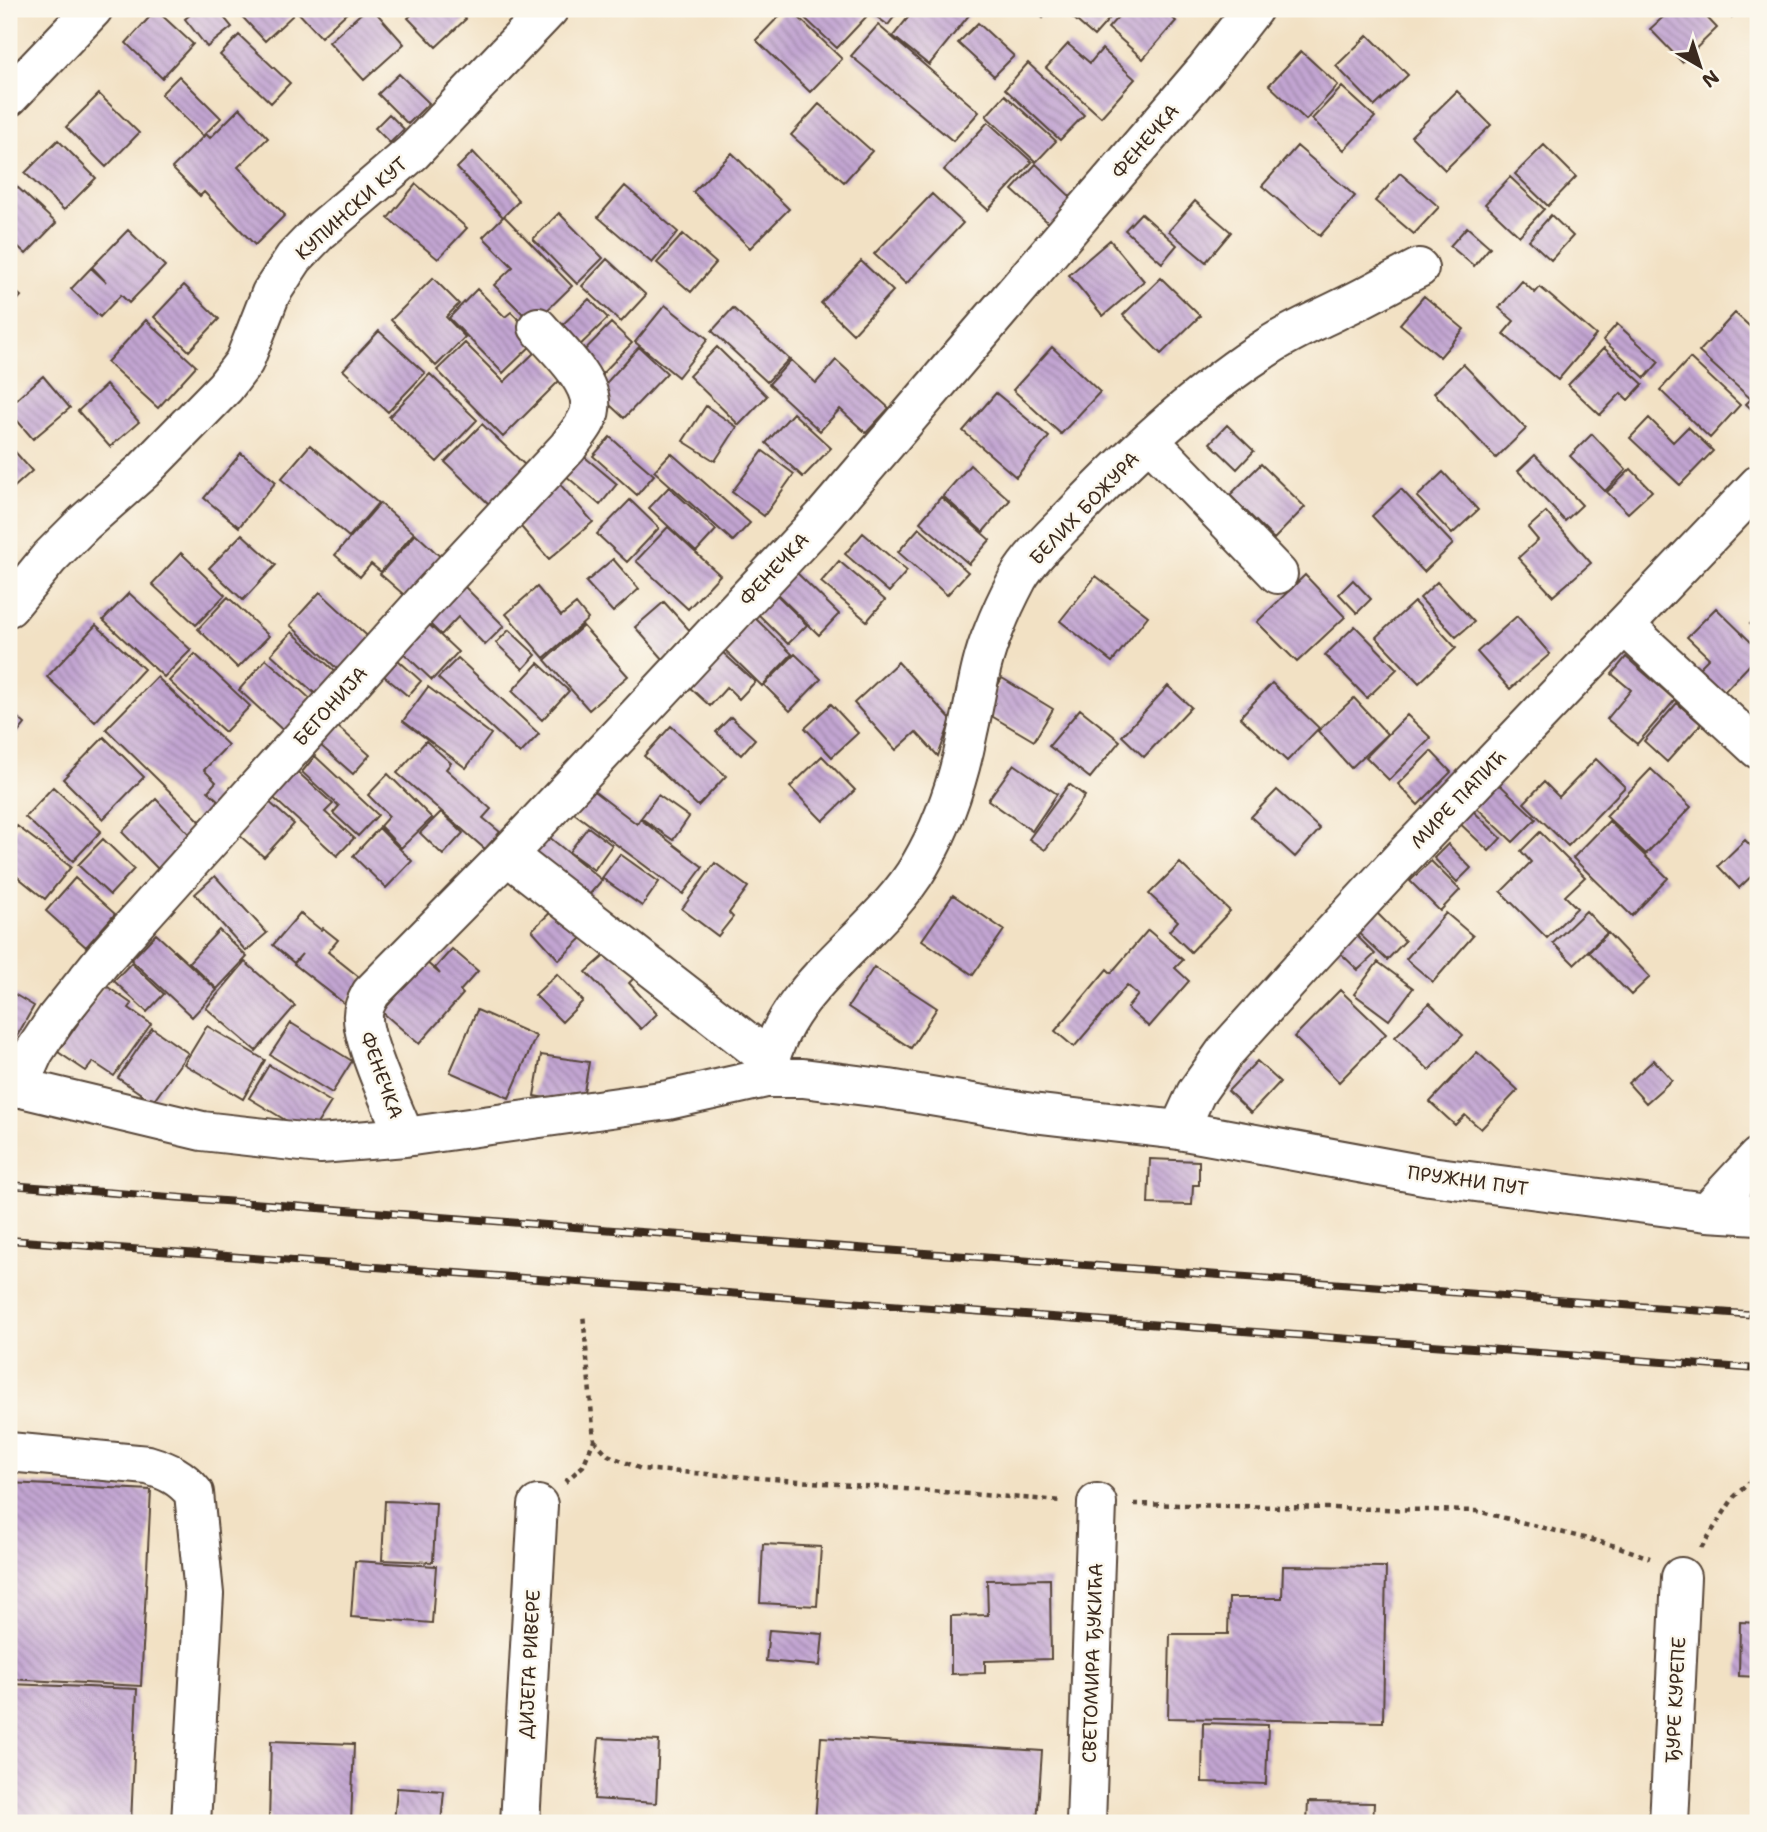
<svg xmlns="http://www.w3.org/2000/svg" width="1767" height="1832" font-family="'Shantell Sans',sans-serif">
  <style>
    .building { fill: url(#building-back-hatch) }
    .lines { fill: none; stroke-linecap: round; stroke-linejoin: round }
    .minor-casing { stroke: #564537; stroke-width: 42 }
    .path { stroke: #564537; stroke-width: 4.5; stroke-dasharray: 5 5; stroke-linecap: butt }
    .minor { stroke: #fff; stroke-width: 38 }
    .rail-casing { stroke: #3b2a1e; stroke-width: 8 }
    .rail { stroke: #fbf7ec; stroke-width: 5; stroke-dasharray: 16; stroke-linecap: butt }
    .labels { text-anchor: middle; stroke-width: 5; stroke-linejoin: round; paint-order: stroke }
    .street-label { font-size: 19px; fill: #3b2a1e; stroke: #fbf7ec }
  </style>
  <defs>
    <pattern id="building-back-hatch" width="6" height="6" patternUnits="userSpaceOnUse" patternTransform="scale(1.75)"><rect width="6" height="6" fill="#c2a5d2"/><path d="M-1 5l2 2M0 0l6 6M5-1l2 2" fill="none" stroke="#9f87aa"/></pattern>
  </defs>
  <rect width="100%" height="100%" fill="#fbf7ec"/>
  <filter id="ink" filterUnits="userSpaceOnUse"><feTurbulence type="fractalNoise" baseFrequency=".0143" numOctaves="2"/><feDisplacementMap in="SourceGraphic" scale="14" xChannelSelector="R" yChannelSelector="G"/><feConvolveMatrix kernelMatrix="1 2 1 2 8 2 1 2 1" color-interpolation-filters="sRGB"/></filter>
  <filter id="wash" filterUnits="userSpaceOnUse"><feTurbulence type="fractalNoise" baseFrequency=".00686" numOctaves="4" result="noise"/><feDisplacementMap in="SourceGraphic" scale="28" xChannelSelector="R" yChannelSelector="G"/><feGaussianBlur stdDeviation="1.57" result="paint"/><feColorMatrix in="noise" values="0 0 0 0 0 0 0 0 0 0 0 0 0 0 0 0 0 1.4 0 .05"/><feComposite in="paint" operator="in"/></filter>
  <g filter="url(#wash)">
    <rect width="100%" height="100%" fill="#f2e1c4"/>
    <g id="blocks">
      <!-- building -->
      <path class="building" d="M197 9H217L232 27 207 47 185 19Z
        M235 9H287L293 15 265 41Z
        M295 9H351L321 37Z
        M366 9H373L404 44 364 80 329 42Z
        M418 9H456L466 19 436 47 408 18Z
        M786 9H790L842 59 810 92 756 40Z
        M795 9H857L866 17 837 48Z
        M866 9H900L888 25Z
        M915 9H964L970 14 929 65 893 36Z
        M1033 9H1051L1043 18Z
        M1063 9H1118L1094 36Z
        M1125 9H1162L1176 21 1143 59 1108 28Z
        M1672 9H1699L1717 28 1682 62 1650 29Z
        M156 10 193 44 162 78 126 43Z
        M978 23 1014 56 994 76 958 43Z
        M878 25 979 112 953 141 851 56Z
        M239 35 290 83 271 103 220 55Z
        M1368 35 1408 75 1375 106 1336 66Z
        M1068 44 1090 63 1102 49 1135 79 1101 117 1046 68Z
        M1301 51 1338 85 1306 120 1269 85Z
        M1028 63 1084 115 1060 140 1005 89Z
        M399 74 429 103 408 124 378 94Z
        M179 76 221 118 203 136 161 94Z
        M1342 87 1375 117 1344 150 1312 119Z
        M1457 91 1491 125 1445 170 1411 136Z
        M99 94 139 133 106 167 66 127Z
        M1005 95 1056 141 1036 162 986 116Z
        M819 104 872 151 844 182 791 135Z
        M240 108 268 138 238 167 285 215 255 245 204 192 200 196 172 168 206 134 210 138Z
        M389 114 404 129 390 143 375 128Z
        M988 122 1032 162 988 210 944 170Z
        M58 140 96 178 64 210 25 173Z
        M1544 145 1576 177 1548 206 1515 174Z
        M1297 146 1355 196 1320 236 1262 186Z
        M473 152 519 201 503 217 457 168Z
        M732 153 789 209 750 248 693 192Z
        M1036 164 1075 201 1052 226 1012 190Z
        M1400 173 1439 207 1414 234 1375 201Z
        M1510 177 1544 209 1519 236 1485 204Z
        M416 184 467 228 438 259 388 218Z
        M15 185 56 223 26 254 9 238V191Z
        M625 186 678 232 652 263 598 217Z
        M932 194 963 223 906 284 874 254Z
        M1195 201 1231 232 1206 262 1169 231Z
        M559 213 603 258 577 284 533 239Z
        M1141 213 1177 245 1162 263 1125 230Z
        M1551 215 1573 236 1551 260 1529 240Z
        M504 216 572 286 533 324 494 285 513 267 483 237Z
        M1467 227 1490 247 1474 266 1450 246Z
        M128 230 165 266 129 303 121 295 100 317 71 289 91 268 106 282 92 267Z
        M683 234 716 263 691 292 657 263Z
        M1110 240 1144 281 1103 316 1069 275Z
        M607 259 646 295 621 322 582 286Z
        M861 261 893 291 853 334 821 303Z
        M433 278 459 304 446 317 465 337 436 366 391 320Z
        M1161 278 1200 316 1161 354 1123 315Z
        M1522 281 1535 293 1540 287 1596 335 1558 380 1503 334 1514 321 1499 308Z
        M184 285 219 319 189 351 154 317Z
        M9 286 21 296 9 310Z
        M477 289 505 317 511 312 538 339 503 373 449 318Z
        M1424 296 1464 329 1440 357 1400 324Z
        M589 299 608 318 572 353 553 334Z
        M665 305 708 339 678 377 635 342Z
        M733 308 789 359 767 382 712 331Z
        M1735 313 1758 334V415L1746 404 1751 399 1699 352Z
        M146 320 196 366 158 408 107 362Z
        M611 323 632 343 596 380 575 360Z
        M1617 324 1659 362 1645 378 1603 340Z
        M379 331 425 373 388 412 343 370Z
        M465 343 504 382 536 351 562 378 503 437 437 370Z
        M639 347 667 373 624 418 597 393Z
        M717 347 767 396 739 425 689 376Z
        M1052 347 1100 392 1061 434 1013 390Z
        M1604 348 1643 384 1628 400 1621 393 1600 415 1568 385Z
        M1690 358 1740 405 1710 438 1660 390Z
        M791 360 816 383 836 360 889 408 866 433 840 409 820 431 769 384Z
        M1463 364 1526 429 1496 458 1434 393Z
        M430 374 477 420 437 462 389 417Z
        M43 376 70 408 33 439 9 411V406Z
        M106 385 139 422 110 447 78 411Z
        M996 393 1049 437 1016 477 963 431Z
        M706 406 737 427 715 461 683 441Z
        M793 413 831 448 803 477 766 443Z
        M1649 418 1673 442 1688 427 1713 451 1680 485 1630 438Z
        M482 424 527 467 490 505 445 462Z
        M1227 425 1254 451 1237 469 1210 443Z
        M1592 434 1626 470 1605 491 1570 456Z
        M610 437 654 475 637 495 593 456Z
        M9 445 32 471 11 490 9 488Z
        M310 445 378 503 349 537 281 479Z
        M575 449 617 484 600 505 558 469Z
        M763 451 794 474 764 516 732 492Z
        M241 453 276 482 239 527 204 498Z
        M671 453 750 523 733 541 654 471Z
        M1535 455 1582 505 1565 521 1518 471Z
        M1261 464 1305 507 1274 539 1230 495Z
        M970 465 1010 500 983 532 943 496Z
        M1631 469 1652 491 1628 513 1607 492Z
        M1443 472 1478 510 1452 534 1417 497Z
        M558 482 593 522 549 559 515 520Z
        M669 487 716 530 696 552 649 508Z
        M1401 489 1453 544 1424 572 1372 516Z
        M941 497 990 540 969 564 920 522Z
        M630 500 659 528 627 562 597 534Z
        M380 503 414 533 381 572 371 564 360 577 335 555Z
        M1546 512 1591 563 1553 596 1518 558 1538 540 1528 528Z
        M668 527 720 575 688 609 636 561Z
        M919 528 968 572 947 595 898 552Z
        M863 533 907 571 889 592 845 554Z
        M242 534 276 565 243 600 209 568Z
        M416 534 445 561 410 600 380 574Z
        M181 553 225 595 196 625 152 584Z
        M613 559 639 589 613 612 586 582Z
        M839 561 885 600 867 621 821 582Z
        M795 571 839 614 819 635 775 592Z
        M1305 575 1345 617 1297 662 1257 622Z
        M1096 576 1148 616 1112 662 1060 621Z
        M1353 580 1371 599 1357 613 1339 594Z
        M460 582 504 626 485 645 458 617 441 635 424 618Z
        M1437 582 1474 622 1456 637 1420 598Z
        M537 587 561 616 576 604 588 619 544 658 506 614Z
        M320 592 377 645 347 678 290 625Z
        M129 593 191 650 164 677 103 620Z
        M775 593 807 625 788 644 756 612Z
        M228 597 269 636 238 668 198 629Z
        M664 602 692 633 664 660 635 627Z
        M1414 602 1456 648 1419 683 1376 637Z
        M1716 608 1758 649V656L1719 697 1694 673 1709 658 1687 637Z
        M753 616 792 654 762 686 722 647Z
        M1517 616 1550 654 1510 689 1477 652Z
        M1758 616V632L1750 624Z
        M423 619 458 652 432 680 397 647Z
        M96 625 144 669 95 722 47 677Z
        M583 626 628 676 589 710 545 660Z
        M1355 626 1397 669 1367 698 1325 655Z
        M509 630 536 655 523 669 496 643Z
        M292 632 340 676 320 698 271 654Z
        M720 650 755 682 739 699 727 687 710 706 687 685Z
        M195 654 250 706 225 732 169 681Z
        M795 654 821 679 790 711 764 685Z
        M1626 657 1675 700 1637 744 1607 719 1631 690 1612 674Z
        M458 658 539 734 520 754 438 678Z
        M266 659 315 703 287 734 239 690Z
        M398 660 421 681 408 696 384 676Z
        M898 662 951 720 938 756 916 732 896 750 854 703Z
        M538 663 569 691 542 720 512 691Z
        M157 677 228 745 204 770 216 782 208 791 220 802 201 822 106 729Z
        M1002 678 1053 709 1034 741 983 711Z
        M1272 683 1319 728 1287 761 1240 717Z
        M1168 686 1191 707 1144 757 1122 736Z
        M428 687 491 734 466 768 403 721Z
        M1354 698 1387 734 1351 768 1318 731Z
        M1677 703 1701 724 1667 762 1644 741Z
        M831 704 858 733 832 757 805 728Z
        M1080 709 1120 741 1090 778 1049 746Z
        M9 710 25 724 9 744Z
        M1407 715 1431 738 1389 780 1366 757Z
        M731 717 755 739 741 755 716 732Z
        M337 726 370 755 353 774 320 745Z
        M671 726 726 776 698 806 644 756Z
        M104 737 144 777 103 819 63 779Z
        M426 741 451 763 446 769 491 809 483 818 500 832 485 849 397 773Z
        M1431 751 1451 772 1418 805 1398 784Z
        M315 756 378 815 358 836 333 813 339 806 302 772Z
        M822 756 855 790 823 821 790 787Z
        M1596 759 1625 787 1568 846 1524 803 1544 782 1559 797Z
        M1014 764 1057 794 1032 831 988 800Z
        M291 766 333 804 325 812 354 838 337 856 267 792Z
        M1651 769 1691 807 1646 854 1606 816Z
        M388 774 432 818 401 848 380 826 389 816 368 795Z
        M1496 781 1536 819 1513 842 1473 804Z
        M1069 784 1085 796 1045 850 1029 839Z
        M53 787 101 831 73 861 25 817Z
        M591 789 637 824 640 819 703 867 683 894 574 813Z
        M1277 790 1320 829 1295 857 1251 817Z
        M658 795 689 817 673 840 641 818Z
        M156 799 194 839 160 871 122 832Z
        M268 801 294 824 264 857 239 835Z
        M1467 805 1501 838 1489 851 1454 818Z
        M441 812 463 833 443 855 420 833Z
        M1609 821 1668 878 1632 916 1573 858Z
        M17 826 71 867 45 899 9 870V837Z
        M588 827 612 845 594 870 569 852Z
        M379 828 412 861 386 888 353 856Z
        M543 832 602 880 582 903 524 856Z
        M1540 832 1585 877 1565 896 1577 908 1547 938 1501 892 1531 862 1521 851Z
        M103 839 134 869 110 895 78 865Z
        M1745 840 1758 853V870L1739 888 1718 866Z
        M1448 844 1471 868 1457 882 1434 858Z
        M620 854 659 882 642 906 602 878Z
        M1431 861 1460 890 1440 911 1410 881Z
        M715 863 748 887 729 913 733 917 718 936 682 909Z
        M1180 863 1230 911 1191 952 1169 931 1178 921 1149 894Z
        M215 876 267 933 246 951 195 894Z
        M75 878 115 914 86 947 46 911Z
        M953 895 1004 930 973 975 922 940Z
        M1371 907 1405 941 1387 960 1352 927Z
        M554 909 582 938 559 960 532 930Z
        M1586 911 1607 933 1574 964 1553 943Z
        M300 913 321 930 323 928 338 940 328 952 364 981 345 1004 294 964 302 954 294 963 273 945Z
        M1446 913 1473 936 1433 982 1406 959Z
        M219 930 247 957 217 989 189 962Z
        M1148 930 1183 960 1175 968 1189 981 1149 1027 1127 1008 1138 995 1127 985 1074 1047 1055 1031 1107 969 1111 973Z
        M1351 930 1375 954 1358 970 1334 947Z
        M1608 933 1650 977 1631 995 1589 952Z
        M156 934 217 990 192 1017 131 960Z
        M452 949 478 971 460 991 463 994 419 1044 382 1012 426 962 440 974 435 968Z
        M610 951 634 978 629 983 657 1014 641 1029 586 972Z
        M245 962 295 1006 256 1051 206 1008Z
        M1378 962 1413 988 1389 1020 1354 994Z
        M131 963 164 994 147 1012 114 981Z
        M874 967 937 1008 911 1048 848 1007Z
        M557 974 583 1001 562 1022 535 995Z
        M105 985 132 1004 129 1008 151 1024 114 1076 93 1062 86 1071 58 1052Z
        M1340 990 1386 1034 1339 1082 1294 1037Z
        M9 991 34 1006 9 1050Z
        M1429 1003 1463 1035 1429 1070 1395 1037Z
        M477 1010 536 1036 509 1098 450 1072Z
        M291 1023 352 1061 332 1093 270 1055Z
        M207 1026 265 1060 243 1099 184 1064Z
        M152 1028 188 1053 153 1102 118 1078Z
        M1477 1052 1518 1090 1481 1129 1465 1115 1455 1125 1430 1102Z
        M541 1055 589 1062 582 1104 534 1096Z
        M1654 1060 1672 1080 1646 1103 1628 1083Z
        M1257 1061 1280 1082 1251 1113 1228 1091Z
        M269 1065 331 1102 310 1135 249 1098Z
        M1150 1159 1199 1161V1185H1193L1192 1205 1148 1204Z
        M9 1483 151 1490 141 1686 9 1679Z
        M385 1501 436 1503 433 1562 382 1560Z
        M763 1544 821 1547 817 1606 760 1603Z
        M355 1561 436 1566 432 1623 351 1617Z
        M1283 1566 1386 1567 1383 1722 1168 1718 1170 1634H1228L1229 1598H1282Z
        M1050 1579 1051 1659 985 1661V1673L951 1674V1616L988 1615 987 1580Z
        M1740 1622 1758 1623V1677L1739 1676Z
        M769 1630 823 1634 820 1666 766 1661Z
        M9 1684 137 1689 131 1823H9Z
        M1203 1723 1268 1725 1266 1784 1202 1782Z
        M821 1737 1042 1751 1037 1823H815Z
        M599 1738 659 1741 656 1803 594 1799Z
        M271 1741 354 1744 351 1823H269Z
        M397 1788 444 1791 441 1823H394Z
        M1308 1802 1374 1803 1373 1823H1307Z"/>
    </g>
  </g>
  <g filter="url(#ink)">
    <use href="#blocks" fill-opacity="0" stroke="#564537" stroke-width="2"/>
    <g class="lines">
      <!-- minor casing -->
      <g class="minor-casing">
        <path id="minor" d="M9 97 93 9
          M1150 441 1278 574
          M9 607 49 558 84 523 143 471 225 387 244 362 271 293 294 258 319 232 413 152 549 9
          M1625 626 1758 749
          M507 855 769 1059
          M766 1078C779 987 877 939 920 865 944 824 959 778 968 732 976 698 979 665 993 632 1000 614 1009 595 1018 578 1031 556 1054 535 1072 516 1131 454 1197 392 1269 346 1292 331 1318 320 1342 308 1368 296 1393 281 1419 268
          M9 1085 202 1131 320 1144 405 1137 668 1100 766 1078H803L889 1089 1032 1113 1179 1130 1430 1176 1707 1212 1758 1215
          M18 1088 34 1052 57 1017 105 957 422 604 568 447C575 436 589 422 590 409 594 381 555 347 538 327
          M1179 1130 1196 1093 1225 1052 1306 962 1401 859 1758 485
          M405 1137C394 1110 363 1044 363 1018 362 1009 367 1001 371 993L507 855 824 516 1206 69 1253 9
          M1707 1212 1758 1157
          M9 1452 148 1465C168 1471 181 1477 194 1493L204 1594 191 1823
          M520 1823 538 1505
          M1086 1823 1097 1503
          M1669 1823 1681 1577"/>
      </g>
      <!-- path -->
      <path class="path" d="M1730 17 1738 9
        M594 1440 608 1455 641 1469 1062 1501
        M565 1482 583 1466 594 1440 583 1313
        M1134 1504 1477 1511 1616 1546 1650 1558
        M1701 1548 1734 1497 1758 1474"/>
      <!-- minor -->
      <use href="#minor" class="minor"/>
      <!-- rail casing -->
      <g class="rail-casing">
        <path id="rail" d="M9 1185 1758 1315
          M9 1240 1758 1369"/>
      </g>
      <!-- rail -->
      <use href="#rail" class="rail"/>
    </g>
  </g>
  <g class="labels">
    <!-- street labels -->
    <g class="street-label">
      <text transform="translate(1145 141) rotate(-49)" y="7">ФЕНЕЧКА</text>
      <text transform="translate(351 208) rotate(-42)" y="7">КУПИНСКИ КУТ</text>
      <text transform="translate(1084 508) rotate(-46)" y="7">БЕЛИХ БОЖУРА</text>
      <text transform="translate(774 569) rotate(-47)" y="7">ФЕНЕЧКА</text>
      <text transform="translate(330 706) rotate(-48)" y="7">БЕГОНИЈА</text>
      <text transform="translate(1458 799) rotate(-46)" y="7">МИРЕ ПАПИЋ</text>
      <text transform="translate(382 1075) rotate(70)" y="7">ФЕНЕЧКА</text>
      <text transform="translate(1468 1180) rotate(8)" y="7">ПРУЖНИ ПУТ</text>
      <text transform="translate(1092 1663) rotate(-88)" y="7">СВЕТОМИРА ЂУКИЋА</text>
      <text transform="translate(529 1664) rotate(-87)" y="7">ДИЈЕГА РИВЕРЕ</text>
      <text transform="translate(1675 1700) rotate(-87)" y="7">ЂУРЕ КУРЕПЕ</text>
    </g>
  </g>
  <!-- margin -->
  <rect width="1767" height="1832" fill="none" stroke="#fbf7ec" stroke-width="35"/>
  <!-- north arrow -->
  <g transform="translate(1700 66) rotate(141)" stroke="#fbf7ec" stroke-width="5" paint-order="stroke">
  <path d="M0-5L12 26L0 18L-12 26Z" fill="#3b2a1e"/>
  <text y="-10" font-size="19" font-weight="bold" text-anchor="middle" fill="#3b2a1e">N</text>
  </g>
</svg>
